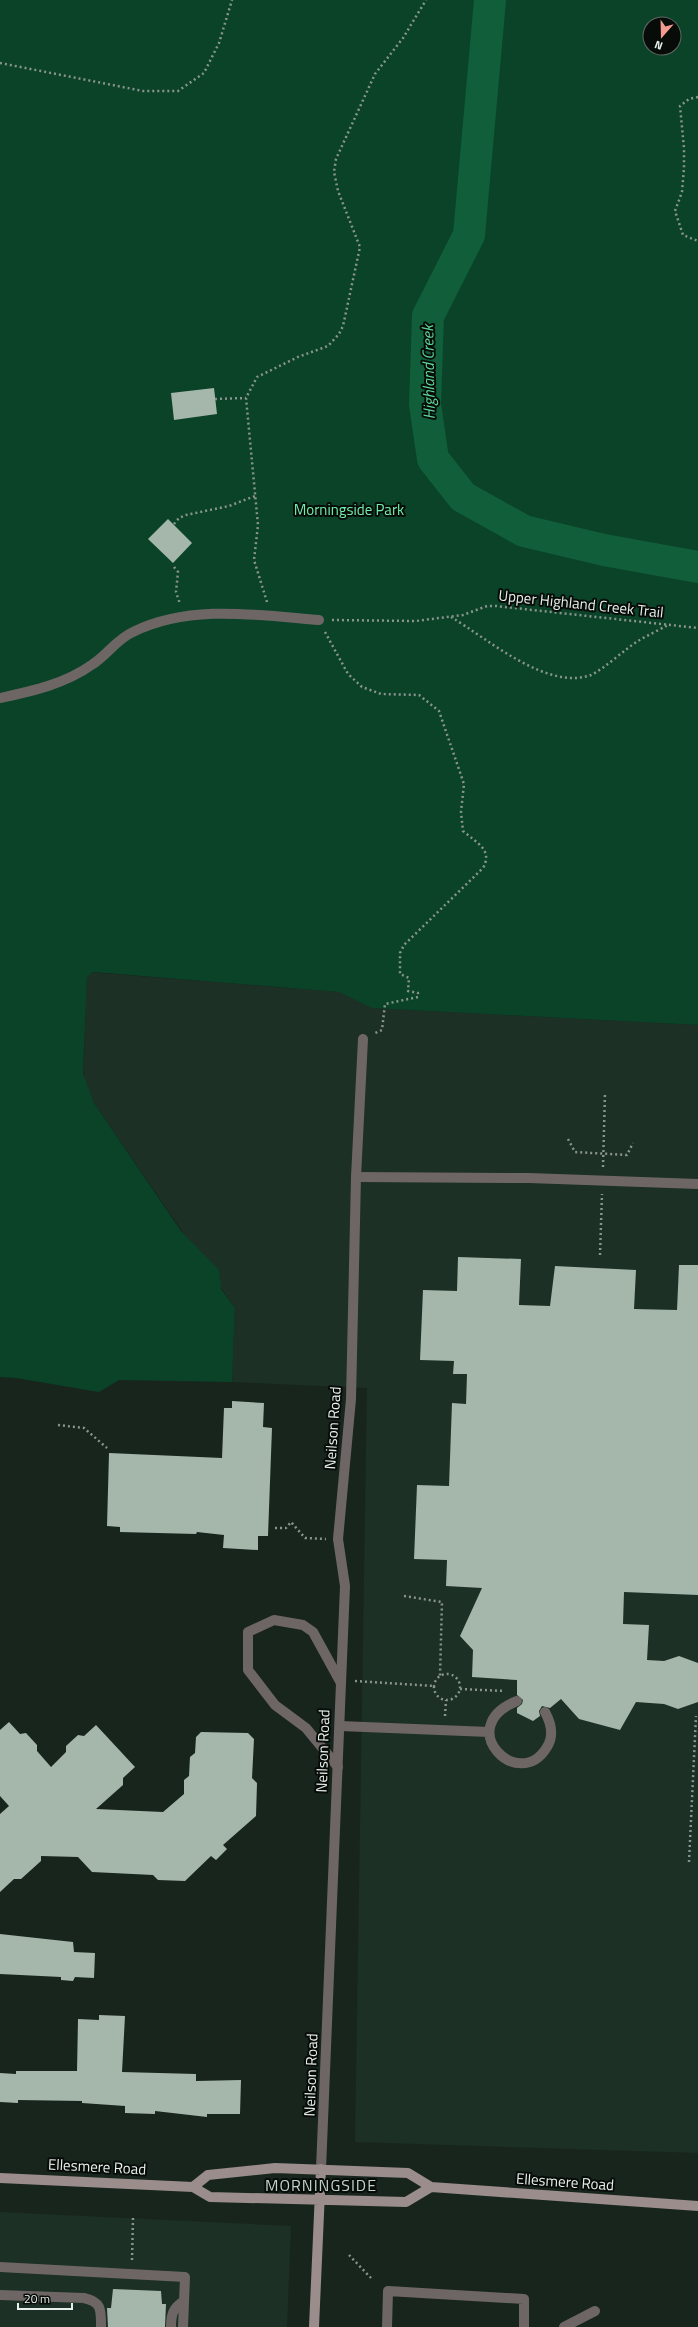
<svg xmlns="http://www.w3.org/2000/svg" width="698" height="2327" font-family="'Titillium Web',sans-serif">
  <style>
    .built { fill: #1c3025 }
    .green { fill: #0a4328; fill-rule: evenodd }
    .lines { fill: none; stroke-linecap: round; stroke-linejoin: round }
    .river { stroke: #105e3a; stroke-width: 32 }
    .building { fill: #a5b6ab }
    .path { stroke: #8a948e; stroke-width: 2.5; stroke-dasharray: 2 3; stroke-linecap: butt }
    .service { stroke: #6e6664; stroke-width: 10 }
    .minor { stroke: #6e6664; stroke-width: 10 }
    .secondary { stroke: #9a8d8b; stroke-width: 10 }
    .labels { text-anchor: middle; stroke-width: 4; stroke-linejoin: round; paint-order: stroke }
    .park-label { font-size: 15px; fill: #71eeab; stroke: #070c09 }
    .street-label { font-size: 15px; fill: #e8f0eb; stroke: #070c09 }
    .water-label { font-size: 16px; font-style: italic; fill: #5dda99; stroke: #070c09 }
    .neighbourhood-label { font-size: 16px; letter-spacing: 1px; fill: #c2d3c8; stroke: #070c09 }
  </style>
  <rect width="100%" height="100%" fill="#18251d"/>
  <!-- built -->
  <path class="built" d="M87 972 340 992 372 1008 698 1025V2153L355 2142 367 1388 232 1382 235 1308 83 1087Z
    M0 2212 291 2226 287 2327H0Z"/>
  <!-- green -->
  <path class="green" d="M0 0H698V1025L372 1008 339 992 93 972 87 977 83 1074 94 1103 181 1231 219 1270 221 1289 235 1308 232 1382 119 1380 99 1392 16 1378 0 1377ZM650 24H674V48H650Z"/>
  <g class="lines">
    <!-- river -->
    <path class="river" d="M490 0 469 235 428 316 425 404 433 459 463 497 524 531 604 550 698 567"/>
  </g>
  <!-- building -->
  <path class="building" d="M214 388 217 414 174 420 171 393Z
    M168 519 192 543 173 563 148 539Z
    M458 1257 521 1259 519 1305 550 1306 555 1266 636 1270 634 1309 677 1310 679 1265H698V1595L624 1592 623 1624 649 1625 647 1660 664 1661 679 1656 698 1663V1702L678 1709 664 1704 636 1702 620 1730 579 1719 561 1699 550 1708 542 1706 539 1711 540 1716 533 1721 517 1713V1708L522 1704 523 1700 517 1695V1680L472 1677 473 1650 460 1636 482 1588 446 1586 447 1560 414 1559 417 1485 449 1486 452 1403 466 1404 467 1374H453L454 1361 420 1360 423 1290 457 1291Z
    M232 1401 264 1403 263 1427 272 1428 268 1536H258V1550L223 1548 224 1535 197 1532 196 1534 120 1532V1527L107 1526 109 1453 222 1458 224 1408H232Z
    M9 1722 20 1734 26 1733 37 1745V1751L51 1767 66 1752V1746L78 1735 84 1736 96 1725 135 1767 123 1778V1785L96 1809 163 1812 184 1794V1780L189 1776 190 1757 195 1753 196 1737 201 1732 248 1733 254 1739 252 1778 257 1783 256 1816 223 1845 227 1849 216 1860 211 1856 185 1881 158 1880 153 1875 92 1872 78 1857 41 1856V1861L21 1879H14L0 1892V1814L9 1806 0 1796V1730Z
    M0 1934 73 1942 74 1952 95 1953 94 1978 75 1977 73 1981 61 1980V1977L0 1974Z
    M99 2015 125 2016 122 2072 196 2074V2081L241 2080 240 2114H207V2117L155 2111V2114L125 2113V2106L82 2103V2101L18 2100V2103L0 2102V2073L16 2074V2071H77L78 2019 99 2020Z
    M113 2289 161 2291 162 2304H166L165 2327H108L107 2308H111Z"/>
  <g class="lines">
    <!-- path -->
    <path class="path" d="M0 63 143 91H178L204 73 219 43 232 0
      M698 97 689 99 680 106 684 148V168L682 192 675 211 683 235 698 241
      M215 399 246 398
      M174 524 179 518 186 515 229 506 255 496
      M174 567 178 572 176 592 180 604
      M267 602 254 560 258 525 246 398 257 377 298 357 328 346 339 334 343 326 360 247 338 191 334 172 336 159 375 74 403 38 426 0
      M451 617C488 639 547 691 591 675 604 669 625 649 638 641 648 635 659 630 668 625
      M332 620 416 621 463 615 487 606H496L698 628
      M325 632 348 674 362 687 381 694 419 695 439 711 464 784 461 812 463 831C477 843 493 850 483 868L404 945 400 953V974L409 978 408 991 418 993V997L385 1004 382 1030 375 1033
      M568 1139 575 1152 627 1155 633 1143
      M603 1167 605 1093
      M600 1255 602 1194
      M58 1425 84 1428 107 1448
      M275 1528H286L291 1522 305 1538 326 1539
      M404 1596 442 1602 440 1676
      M434 1687a13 13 0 1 1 26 0a13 13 0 1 1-26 0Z
      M355 1681 434 1686
      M460 1689 505 1691
      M445 1716 446 1700
      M689 1862 696 1716
      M349 2255 371 2278
      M132 2260 133 2218"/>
    <!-- service -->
    <path class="service" d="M356 1177 529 1178 698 1184
      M517 1701C452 1727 519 1794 547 1747 554 1736 551 1723 545 1712
      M340 1726 489 1732
      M338 1767 306 1728 275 1705 248 1670V1632L274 1620 303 1625 313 1632 341 1683
      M0 2267 185 2277 183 2327
      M0 2295 84 2298C102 2302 101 2310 101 2327
      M171 2327C171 2314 173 2308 184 2301
      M387 2327 388 2291 524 2299V2327
      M564 2327 595 2311"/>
    <!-- minor -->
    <path class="minor" d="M0 698C33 691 65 684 93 664 108 654 117 639 133 632 190 604 258 615 319 620
      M321 2169 345 1586 338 1539 351 1399 356 1177 363 1039"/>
    <!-- secondary -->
    <path class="secondary" d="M0 2178 193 2187 210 2197 406 2202 431 2187
      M193 2187 208 2175 275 2168 408 2173 431 2187 698 2206
      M314 2327 321 2169"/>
  </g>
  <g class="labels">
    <!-- park labels -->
    <g class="park-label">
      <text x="349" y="515">Morningside Park</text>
    </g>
    <!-- street labels -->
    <g class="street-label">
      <text transform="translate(581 604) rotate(6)" y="5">Upper Highland Creek Trail</text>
      <text transform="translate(333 1428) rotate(-86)" y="5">Neilson Road</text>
      <text transform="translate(323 1751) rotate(-88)" y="5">Neilson Road</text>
      <text transform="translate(311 2075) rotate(-88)" y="5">Neilson Road</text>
      <text transform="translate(97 2167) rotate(3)" y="5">Ellesmere Road</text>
      <text transform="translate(565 2182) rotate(4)" y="5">Ellesmere Road</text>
    </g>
    <!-- water labels -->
    <g class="water-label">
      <text transform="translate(428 372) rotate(-91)" y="6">Highland Creek</text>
    </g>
    <!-- neighbourhood labels -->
    <g class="neighbourhood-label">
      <text x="321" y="2191">MORNINGSIDE</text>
    </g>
  </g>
  <!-- north arrow -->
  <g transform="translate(662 36) rotate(200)"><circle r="19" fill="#070c09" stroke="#616763"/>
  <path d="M0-3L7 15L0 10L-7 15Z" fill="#f59c90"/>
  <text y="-6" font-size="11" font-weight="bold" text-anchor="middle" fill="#e8f0eb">N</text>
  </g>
  <!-- scale -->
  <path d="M18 2303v6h54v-6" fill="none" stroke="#e8f0eb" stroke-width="2"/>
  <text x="24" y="2303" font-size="12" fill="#e8f0eb" stroke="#070c09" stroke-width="3" paint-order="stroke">20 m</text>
</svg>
